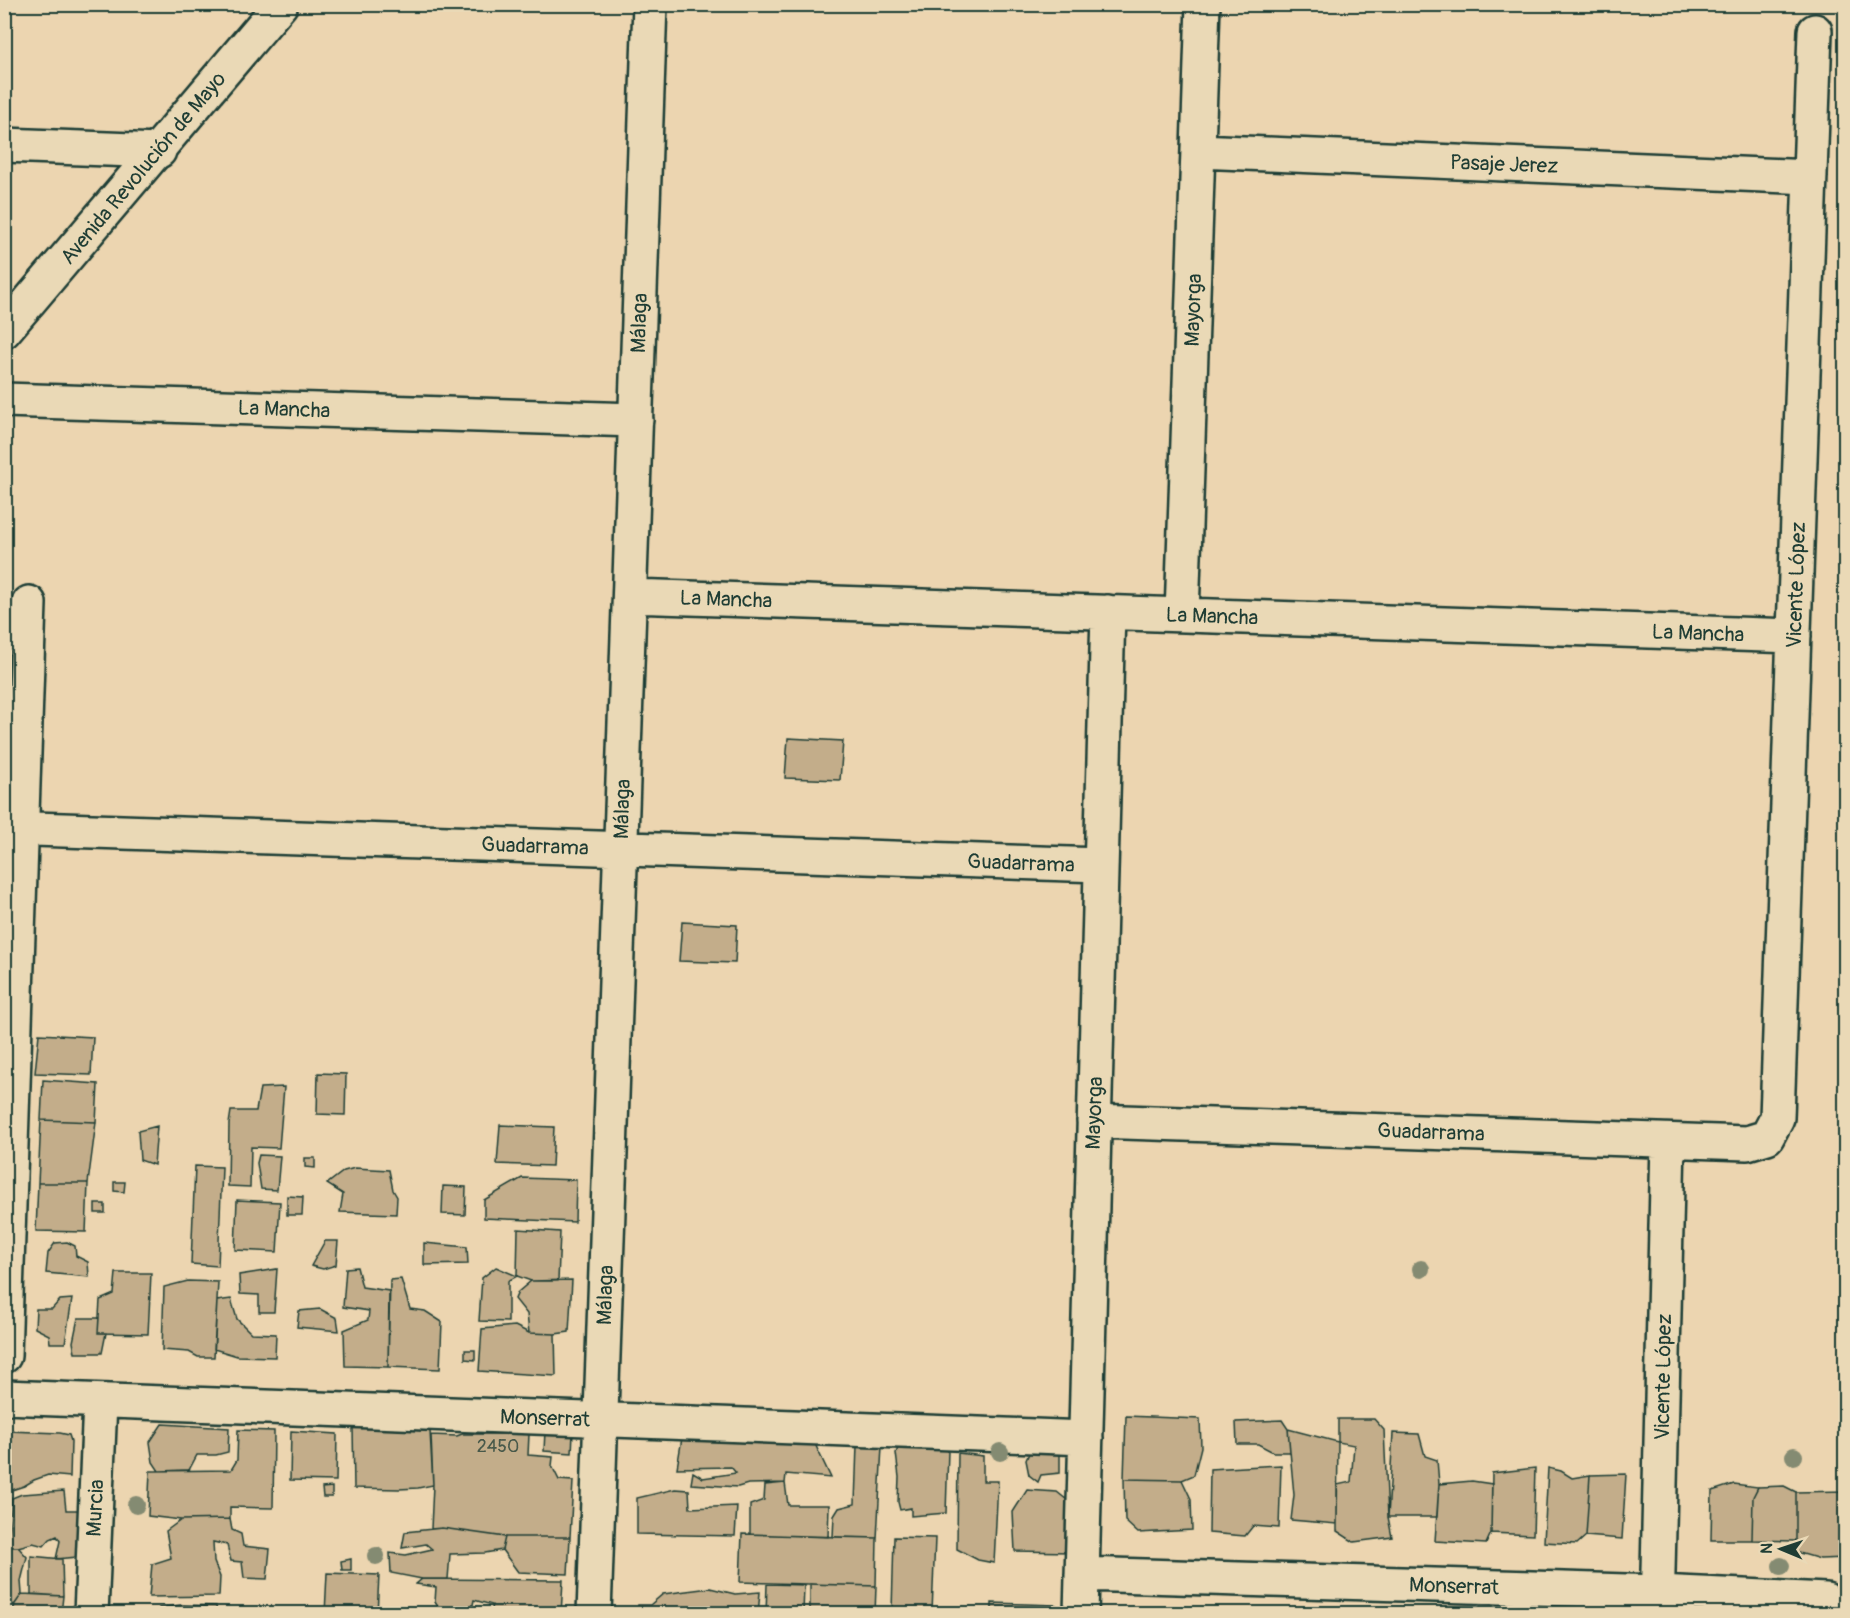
<svg xmlns="http://www.w3.org/2000/svg" width="1850" height="1618" font-family="Pangolin,sans-serif">
  <style>
    .building { fill: #c3ad8a; stroke: #1f3d34; stroke-width: 1.5 }
    .lines { fill: none; stroke-linecap: round; stroke-linejoin: round }
    .minor-casing { stroke: #1f3d34; stroke-width: 38 }
    .major-casing { stroke: #1f3d34; stroke-width: 38 }
    .minor { stroke: #ead9b6; stroke-width: 33 }
    .major { stroke: #ead9b6; stroke-width: 33 }
    .tree { fill: #848b72 }
    .labels { text-anchor: middle; stroke-width: 4.5; stroke-linejoin: round; paint-order: stroke }
    .number-label { font-size: 18px; fill: #48594a }
    .street-label { font-size: 21px; fill: #1f3d34; stroke: #ead9b6 }
  </style>
  <rect width="100%" height="100%" fill="#ecd5b0"/>
  <filter id="ink" filterUnits="userSpaceOnUse"><feTurbulence type="fractalNoise" baseFrequency=".0167" numOctaves="2"/><feDisplacementMap in="SourceGraphic" scale="12" xChannelSelector="R" yChannelSelector="G"/><feConvolveMatrix kernelMatrix="1 2 1 2 8 2 1 2 1" color-interpolation-filters="sRGB"/></filter>
  <g filter="url(#ink)">
    <!-- building -->
    <path class="building" d="M788 738 843 741 840 780 785 778Z
      M682 922 737 925 735 963 679 961Z
      M39 1034 93 1037 91 1075 35 1073Z
      M318 1073 346 1074 345 1115 317 1114Z
      M43 1080 98 1084 96 1122 41 1120Z
      M284 1087 279 1148 251 1147 250 1187 228 1186 229 1124 231 1111H256L260 1088Z
      M41 1120 96 1122 88 1183H38Z
      M500 1125 554 1127 552 1166 497 1164Z
      M157 1126 154 1165 140 1160 138 1131Z
      M259 1155 280 1156 277 1190 261 1189 257 1163Z
      M305 1158H315V1168L305 1167Z
      M195 1166 222 1167 218 1266 191 1264Z
      M355 1168 389 1170 393 1190 397 1197 396 1214 340 1212 343 1194 327 1184 344 1171Z
      M522 1178 576 1180 575 1222 484 1218V1200Z
      M114 1182H125L124 1192 114 1191Z
      M38 1183H88L86 1232 36 1231Z
      M443 1186 466 1187 465 1215 442 1214Z
      M287 1196 303 1197 302 1215H287Z
      M237 1200 280 1202 277 1252 235 1250Z
      M95 1204H105V1213H95Z
      M518 1229 560 1232 558 1281H531L517 1276Z
      M325 1241H338L336 1265 323 1269 311 1266Z
      M67 1242 75 1246 76 1256 88 1262 89 1277 46 1273 48 1253 55 1243Z
      M424 1243 467 1247 468 1264 424 1265Z
      M357 1267 362 1287 389 1291 388 1367 345 1366 344 1330 368 1320 369 1311 343 1307 346 1268Z
      M496 1267 517 1276 508 1281V1322L479 1321 482 1278Z
      M277 1269 274 1312H259V1295L240 1294 239 1275Z
      M116 1273H151L148 1334 98 1333 100 1300 114 1294Z
      M401 1279 410 1309 425 1311 442 1322 440 1369 388 1367 390 1280Z
      M572 1280 569 1332 555 1334 529 1333 527 1314 515 1299 518 1292 531 1281Z
      M188 1281 218 1282 214 1357H198L189 1352 162 1350 164 1287Z
      M72 1299 65 1343H50L49 1335 35 1328 36 1309H52L60 1300Z
      M231 1299 237 1319 251 1333 276 1334 275 1357 237 1356 214 1349 217 1301Z
      M320 1309 337 1318 339 1331 297 1327 299 1311Z
      M78 1318H99L98 1333H106L102 1353H75L73 1342Z
      M515 1326 529 1333 555 1334 556 1376 479 1371 482 1329Z
      M465 1350H475V1360L465 1359Z
      M1126 1416 1200 1419 1201 1447 1194 1475 1182 1480 1124 1479Z
      M1338 1419H1374L1384 1430 1388 1517 1392 1537 1354 1542 1337 1531V1485L1351 1482 1354 1445 1338 1442Z
      M1282 1420 1288 1429 1290 1452H1273L1258 1444H1237L1236 1422Z
      M162 1424 229 1428 228 1452 216 1455H197L189 1470 159 1471 153 1462 150 1442Z
      M353 1427 430 1431 433 1485 418 1488 399 1489 354 1488Z
      M1288 1429 1338 1442 1337 1524 1291 1520 1294 1495Z
      M238 1430 274 1431 273 1508 230 1507V1519L181 1520 148 1516 150 1471 231 1470 237 1460Z
      M4 1431H8L4 1501Z
      M8 1431 60 1433 69 1435 71 1441 70 1477 48 1475 34 1480 24 1486 6 1492Z
      M291 1431 337 1434 336 1481 290 1480Z
      M545 1431 573 1433 572 1453 544 1451Z
      M1393 1433 1419 1434 1425 1456 1437 1460 1439 1484 1437 1517H1388Z
      M462 1434H529L528 1455 553 1457 552 1466 559 1480 573 1481 570 1537H505L442 1528 431 1529 433 1485 431 1435 457 1436Z
      M682 1438 814 1442 831 1478 786 1474 785 1483 748 1484 738 1487 691 1484 693 1472 703 1478 736 1473 731 1467 677 1468Z
      M857 1445 882 1446 877 1538 833 1537 834 1516 839 1508 855 1504Z
      M898 1448 948 1450 946 1513 911 1516V1508L900 1510 898 1502 899 1477 896 1453Z
      M1030 1451 1060 1453V1473L1041 1475 1038 1482 1029 1475 1026 1460Z
      M958 1453 983 1456V1481H998L994 1563 978 1560 957 1549Z
      M1281 1465 1279 1528 1253 1526 1245 1536 1209 1533 1210 1469Z
      M1535 1468 1533 1535 1491 1533 1492 1473Z
      M1548 1468 1561 1471 1572 1478 1590 1475 1586 1536 1577 1544 1544 1542Z
      M1626 1474 1622 1539 1586 1536 1590 1475Z
      M1124 1479 1182 1480 1191 1499 1192 1530 1138 1533 1125 1521Z
      M1472 1481 1492 1484 1491 1533 1486 1544 1435 1541 1439 1484Z
      M785 1483 788 1505H829L828 1537 750 1534V1505L764 1500 765 1485Z
      M1734 1484 1758 1487 1753 1497 1752 1540H1711L1712 1491Z
      M1784 1486 1796 1492V1541L1752 1540 1753 1497 1758 1487Z
      M332 1487V1497H323L322 1488Z
      M675 1489 689 1490 690 1508 737 1506 735 1536 637 1534V1498Z
      M1027 1490 1057 1492 1072 1504 1070 1552 1015 1551 1013 1512Z
      M64 1491 66 1510H80L77 1557 56 1559 60 1541 57 1536 50 1539 44 1546 33 1543 18 1547H8L12 1498 22 1494Z
      M1846 1491V1558L1820 1559 1796 1552V1492Z
      M230 1519 232 1530 241 1534 243 1546 270 1549 267 1579 244 1578 242 1562 231 1561 227 1545 213 1542 214 1562 220 1577 219 1596 149 1597 152 1564 171 1558 166 1531 181 1520Z
      M442 1528 505 1537 502 1550 485 1553 450 1554 448 1579H422L391 1573 390 1553 406 1555 432 1549 426 1544 402 1548 405 1532Z
      M742 1534 877 1538 876 1586 740 1582Z
      M505 1537H570L568 1574 518 1572 502 1550Z
      M894 1537 935 1538 932 1612 892 1611Z
      M4 1547H18L27 1557 21 1581 22 1594 15 1604 4 1608Z
      M31 1556 62 1559 63 1596 31 1594Z
      M351 1559V1570H342L341 1561Z
      M327 1573 379 1575 377 1614H325Z
      M422 1579 563 1580 561 1614H493L492 1605 474 1600 471 1614H437L438 1607 435 1602 436 1587 416 1584Z
      M767 1584 804 1585 803 1614H766Z
      M810 1584 876 1586 875 1614H810Z
      M710 1588 735 1594 760 1592 758 1614H638V1605H650L663 1594Z
      M22 1594 63 1596 61 1614H12L15 1604Z
      M992 1603 1056 1605V1614H992Z
      M181 1605 216 1606 217 1614H159V1608Z
      M1196 1610 1239 1614H1136L1162 1611Z"/>
    <g class="lines">
      <!-- minor casing -->
      <g class="minor-casing">
        <path id="minor" d="M4 145 159 151
          M1198 151 1810 177
          M4 400 636 420
          M630 596 1794 636
          M1182 615 1203 4
          M4 828 1101 865
          M1094 1121 1747 1143 1767 1137 1777 1118 1815 31
          M4 1356 29 603
          M4 1397 1086 1438
          M1082 1574 1658 1592 1826 1600
          M91 1614 100 1402
          M594 1614 650 4
          M1081 1614 1108 612
          M1657 1614 1668 1141"/>
      </g>
      <!-- major casing -->
      <g class="major-casing">
        <path id="major" d="M4 331 281 4"/>
      </g>
      <!-- minor -->
      <use href="#minor" class="minor"/>
      <!-- major -->
      <use href="#major" class="major"/>
    </g>
    <!-- trees -->
    <g class="tree">
      <circle cx="1421" cy="1269" r="9"/>
      <circle cx="1000" cy="1452" r="9"/>
      <circle cx="1794" cy="1456" r="9"/>
      <circle cx="136" cy="1505" r="9"/>
      <circle cx="376" cy="1556" r="9"/>
      <circle cx="1781" cy="1566" r="9"/>
    </g>
  </g>
  <g class="labels">
    <!-- number labels -->
    <g class="number-label">
      <text x="498" y="1452">2450</text>
    </g>
    <!-- street labels -->
    <g class="street-label">
      <text transform="translate(1504 164) rotate(2)" y="7">Pasaje Jerez</text>
      <text transform="translate(143 168) rotate(-50)" y="7">Avenida Revolución de Mayo</text>
      <text transform="translate(1193 310) rotate(-88)" y="7">Mayorga</text>
      <text transform="translate(639 323) rotate(-88)" y="7">Málaga</text>
      <text transform="translate(284 409) rotate(2)" y="7">La Mancha</text>
      <text transform="translate(1796 585) rotate(-88)" y="7">Vicente López</text>
      <text transform="translate(726 599) rotate(2)" y="7">La Mancha</text>
      <text transform="translate(1212 616) rotate(2)" y="7">La Mancha</text>
      <text transform="translate(1698 633) rotate(2)" y="7">La Mancha</text>
      <text transform="translate(622 809) rotate(-88)" y="7">Málaga</text>
      <text transform="translate(535 846) rotate(2)" y="7">Guadarrama</text>
      <text transform="translate(1021 863) rotate(2)" y="7">Guadarrama</text>
      <text transform="translate(1094 1113) rotate(-88)" y="7">Mayorga</text>
      <text transform="translate(1431 1132) rotate(2)" y="7">Guadarrama</text>
      <text transform="translate(605 1295) rotate(-88)" y="7">Málaga</text>
      <text transform="translate(1663 1377) rotate(-89)" y="7">Vicente López</text>
      <text transform="translate(545 1418) rotate(2)" y="7">Monserrat</text>
      <text transform="translate(95 1508) rotate(-87)" y="7">Murcia</text>
      <text transform="translate(1454 1586) rotate(2)" y="7">Monserrat</text>
    </g>
  </g>
  <!-- margin -->
  <rect width="1850" height="1618" fill="none" stroke="#ead9b6" stroke-width="24"/>
  <rect x="12" y="12" width="1826" height="1594" fill="none" stroke="#1f3d34" stroke-width="2" filter="url(#ink)"/>
  <!-- north arrow -->
  <g transform="translate(1781 1549) rotate(272)" stroke="#ead9b6" stroke-width="4.5" paint-order="stroke">
  <path d="M0-4.5L10 22L0 15L-10 22Z" fill="#1f3d34"/>
  <text y="-9" font-size="16" font-weight="bold" text-anchor="middle" fill="#1f3d34">N</text>
  </g>
</svg>
